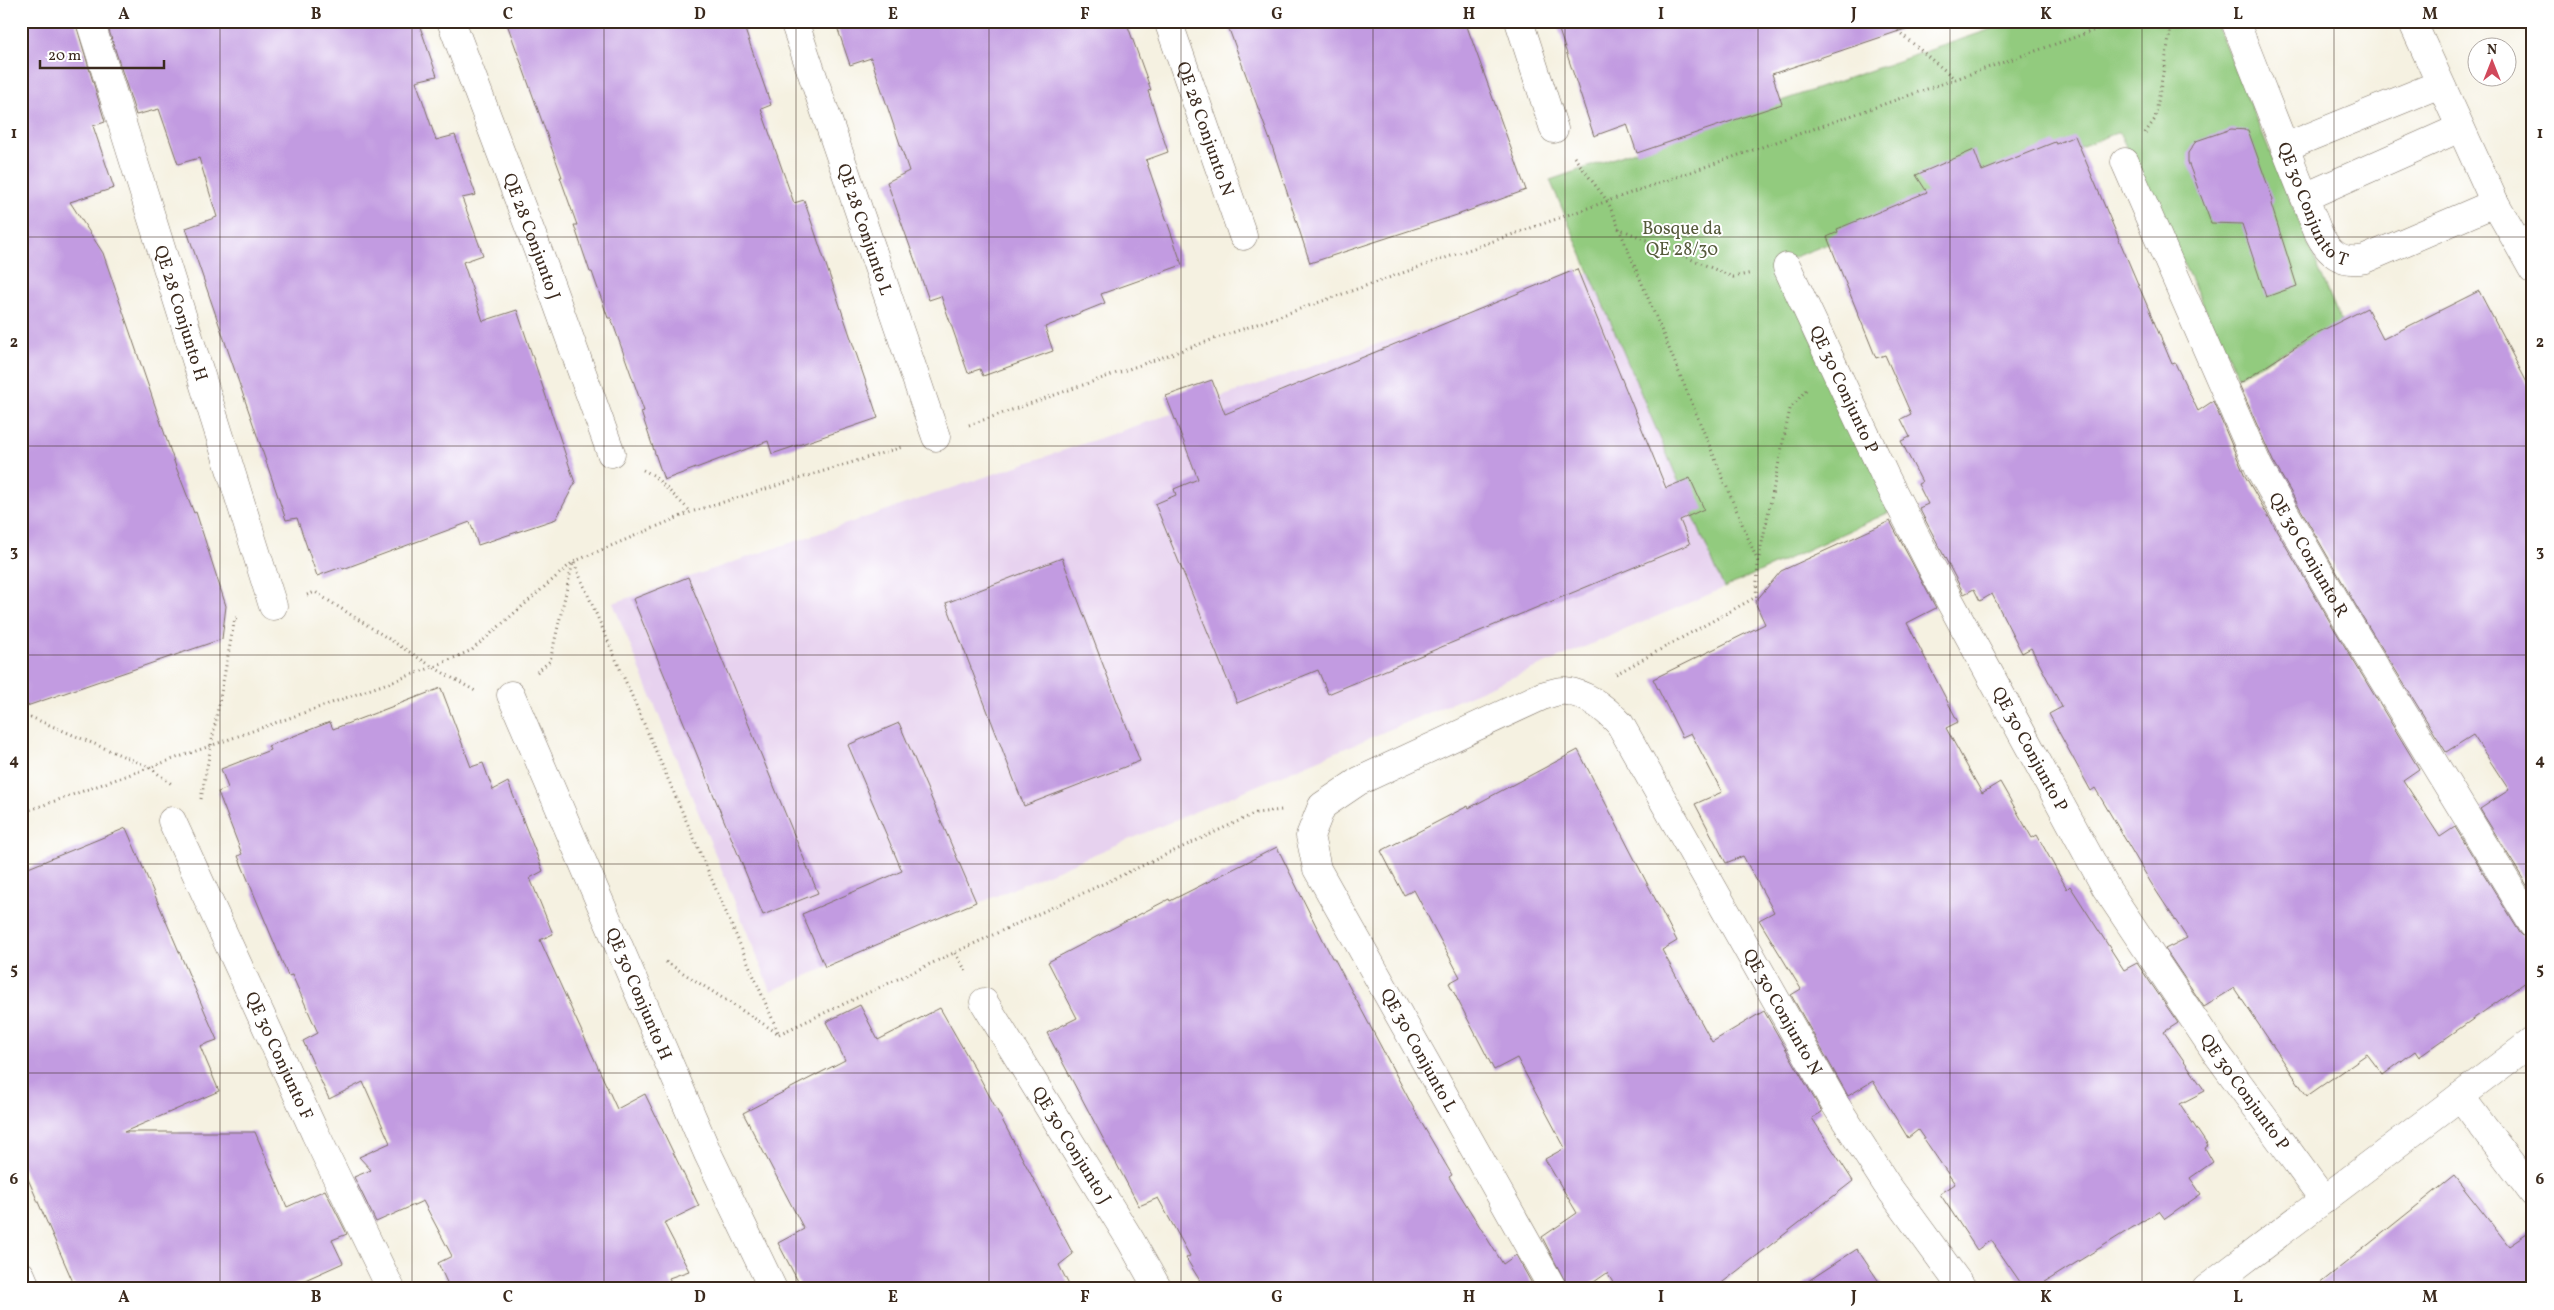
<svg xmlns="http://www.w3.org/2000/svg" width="2554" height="1310" font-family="Vollkorn,serif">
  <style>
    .built { fill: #e7d2ef }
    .green { fill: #92cb7e; stroke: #667a4e }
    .building { fill: #c29be1 }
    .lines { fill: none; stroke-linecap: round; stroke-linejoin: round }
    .minor-casing { stroke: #7c7062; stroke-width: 29 }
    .path { stroke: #7c7062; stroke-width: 3; stroke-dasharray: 1 4; stroke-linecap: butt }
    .minor { stroke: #fff; stroke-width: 28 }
    .grid { fill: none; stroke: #3b2a1e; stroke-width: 1; stroke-opacity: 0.55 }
    .labels { text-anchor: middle; stroke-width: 4; stroke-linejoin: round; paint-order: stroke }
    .street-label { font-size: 18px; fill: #3b2a1e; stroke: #fff }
    .park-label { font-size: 18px; fill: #555a3b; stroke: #fff }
    .neatline { fill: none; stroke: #3b2a1e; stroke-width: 2 }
    .grid-label { font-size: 16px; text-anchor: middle; font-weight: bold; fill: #3b2a1e }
  </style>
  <rect width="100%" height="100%" fill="#fff"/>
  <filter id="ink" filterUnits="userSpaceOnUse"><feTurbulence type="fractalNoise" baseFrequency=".02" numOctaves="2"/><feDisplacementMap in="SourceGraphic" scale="10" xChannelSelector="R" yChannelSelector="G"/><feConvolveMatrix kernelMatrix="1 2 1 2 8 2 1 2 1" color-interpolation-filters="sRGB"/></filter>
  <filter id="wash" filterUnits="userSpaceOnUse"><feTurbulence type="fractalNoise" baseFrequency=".0096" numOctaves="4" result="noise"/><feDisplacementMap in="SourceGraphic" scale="20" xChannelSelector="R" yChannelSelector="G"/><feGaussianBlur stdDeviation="1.12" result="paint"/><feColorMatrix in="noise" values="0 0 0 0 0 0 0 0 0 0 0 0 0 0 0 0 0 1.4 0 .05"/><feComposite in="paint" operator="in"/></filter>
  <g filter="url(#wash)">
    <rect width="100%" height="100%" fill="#f5f1e1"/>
    <!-- built -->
    <path class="built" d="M1599 269 1724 588 771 991 613 603Z"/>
    <!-- green -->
    <path class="green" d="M2015 21H2215L2341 322 2238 376 2119 132 1776 264 1894 510 1724 588 1550 180Z"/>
    <g id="blocks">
      <!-- building -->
      <path class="building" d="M21 21H75L105 122 93 126 114 188 70 202 103 253 176 467 194 513 196 512 226 606 222 639 21 708Z
        M106 21H418L437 76 416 81 436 140 455 135 476 195 462 198 483 255 463 262 483 321 517 310 575 483 556 519 478 545 470 522 343 569 342 567 317 576 297 518 286 520 186 228 217 217 199 158 178 164 159 109 136 115Z
        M506 21H742L771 105 761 109 794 203 804 200 878 418 772 454 768 441 664 480 641 412 644 411 611 318H608L592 272H590L574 225H577L560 177H562Z
        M835 21H1126L1151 90 1148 91 1168 152 1146 160 1182 265 1101 294 1105 303 1045 327 1053 351 983 376 980 369 968 373 941 296 929 300 887 182 909 171 871 58 850 65Z
        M1226 21H1465L1526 190 1457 215 1310 263 1271 143Z
        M1556 21H1910L1911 27 1772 74 1782 104 1637 153 1627 124 1594 136Z
        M2231 129 2248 130 2273 200 2271 204 2297 286 2266 297 2242 224 2211 223 2188 162V153L2196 141Z
        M2075 136 2172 364 2175 363 2198 411 2213 401 2245 476 2333 627 2419 769 2403 780 2440 837 2455 827 2520 933 2525 938 2533 941V977L2419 1057 2415 1051 2383 1075 2367 1054 2307 1096 2234 988 2204 1007 2165 949 2187 938 2151 883 2095 788 2091 791 2049 714 2062 707 2031 648 2022 653 1992 594 1980 601 1974 589 1964 594 1919 508 1928 504 1918 484 1922 482 1901 441 1910 437 1901 419 1911 414 1885 355 1876 358 1827 237 1838 232 1837 229 1927 192 1916 175 1974 150 1982 171 2055 142 2056 144Z
        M1577 269 1666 488 1690 478 1704 509 1680 520 1690 544 1328 694 1318 670 1237 703 1155 504 1176 495 1174 489 1198 479 1166 396 1212 380 1225 414Z
        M2479 291 2533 394V895L2480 809 2509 790 2473 735 2446 752 2359 611 2273 461 2239 384 2317 333 2367 308 2383 339Z
        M1890 521 1936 608 1907 623 1958 722 1946 728 1982 793 2000 782 2032 838 2037 835 2067 889 2070 886 2124 970 2137 963 2178 1023 2164 1032 2205 1091 2180 1104 2208 1146 2205 1148 2213 1162 2190 1178 2201 1194 2165 1219 2159 1211 2034 1289H2025L1991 1240 1977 1250 1940 1194 1955 1184 1918 1130 1908 1138 1873 1081 1848 1096 1791 995 1801 989 1759 920 1774 912 1743 856 1726 863 1695 804 1722 792 1691 733 1682 737 1653 679 1765 624 1755 602 1781 571Z
        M1062 558 1140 761 1024 806 946 603Z
        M688 577 818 893 763 915 633 599Z
        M441 688 471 767 483 763 493 790 508 782 543 871 530 878 553 934 540 940 617 1109 645 1094 699 1206 664 1223 689 1271 669 1278 674 1289H450L438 1263 452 1256 423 1201 376 1222 354 1177 371 1170 359 1157 390 1143 363 1082 329 1099 303 1041 318 1033 292 975 288 976 238 856 242 854 218 792 228 788 221 769 270 750 268 746 330 722 333 729Z
        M899 723 976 902 825 967 802 914 902 871 848 745Z
        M1578 750 1677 941 1662 950 1712 1042 1764 1011 1822 1112 1812 1118 1853 1181 1714 1289H1617L1607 1273 1584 1289H1569L1542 1237 1577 1213 1545 1159 1565 1148 1517 1058 1494 1070 1449 983 1460 977 1414 890 1404 895 1381 851 1468 806 1469 808Z
        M126 828 217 1040 200 1046 219 1091 124 1132H255L287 1207 325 1190 347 1234 332 1240 343 1263 285 1289H76L21 1163V871Z
        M1277 847 1332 958H1334L1421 1122 1452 1175 1449 1177 1503 1264 1516 1255 1535 1289H1205L1186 1258 1190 1256 1158 1198 1139 1206 1047 1033 1077 1018 1048 962 1169 899 1170 901Z
        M860 1005 878 1040 940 1008 980 1078 1073 1254 1059 1265 1071 1289H802L778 1243 804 1229 743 1113 845 1060 826 1022Z
        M2454 1176 2509 1246 2533 1230V1289H2313Z
        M1857 1249 1884 1289H1796Z"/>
    </g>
  </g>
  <g filter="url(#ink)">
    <use href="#blocks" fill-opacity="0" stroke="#7c7062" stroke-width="1"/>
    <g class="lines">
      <!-- minor casing -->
      <g class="minor-casing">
        <g id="minor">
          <path id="s1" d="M90 21 273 606"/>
          <path id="s2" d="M451 21 543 264 611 453"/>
          <path id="s3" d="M794 21 936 437"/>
          <path id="s4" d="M1168 21 1243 236"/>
          <path d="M1519 21 1554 129"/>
          <path id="s5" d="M2235 21 2319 234C2329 254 2342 264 2365 259L2495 203"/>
          <path d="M2412 21 2495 203 2533 270"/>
          <path d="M2285 147 2440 84"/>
          <path id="s6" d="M2125 162 2259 468 2346 619 2533 925"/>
          <path d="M2305 197 2460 128"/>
          <path id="s7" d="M1787 267 1885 476 1933 570 2106 888 2215 1051 2324 1200"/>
          <path id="s8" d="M511 695 708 1154 773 1289"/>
          <path id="s9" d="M172 821 315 1133 391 1289"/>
          <path id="s10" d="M984 1002 1131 1241 1158 1289"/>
          <path d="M2460 1096 2533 1193"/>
          <path d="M21 1275 27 1289"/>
          <path id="s11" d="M1553 1289 1317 869 1310 836 1322 806 1359 781 1542 696C1549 694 1559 690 1566 691 1587 694 1606 709 1620 724L1835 1104 1887 1185 1963 1289"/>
          <path d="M2206 1289 2533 1041"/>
        </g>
      </g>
      <!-- path -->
      <path class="path" d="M1886 21 1955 79
        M2145 133 2155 119 2172 21
        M1574 157 1608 202 1758 562
        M1618 228 1733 277 1752 273
        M969 425 2121 21
        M643 470 653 475 691 512
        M574 563 779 1034
        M307 595 315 592 433 667 477 692
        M537 672 550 661 573 562
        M1616 674 1756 597 1758 562 1790 409 1806 390
        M21 713 149 767 173 785
        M201 799 235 618 239 617
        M21 813 433 667 472 650 573 562 691 512 902 447
        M955 953 966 971
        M666 962 779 1034
        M779 1034 1256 813 1282 810"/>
      <!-- minor -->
      <use href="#minor" class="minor"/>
    </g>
  </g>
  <!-- grid -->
  <path class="grid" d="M220 21V1289M412 21V1289M604 21V1289M796 21V1289M989 21V1289M1181 21V1289M1373 21V1289M1565 21V1289M1758 21V1289M1950 21V1289M2142 21V1289M2334 21V1289M21 237H2533M21 446H2533M21 655H2533M21 864H2533M21 1073H2533"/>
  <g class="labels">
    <!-- street labels -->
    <g class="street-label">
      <text dy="6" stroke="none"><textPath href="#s4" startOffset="114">QE 28 Conjunto N</textPath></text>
      <text dy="6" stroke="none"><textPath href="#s5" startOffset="200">QE 30 Conjunto T</textPath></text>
      <text dy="6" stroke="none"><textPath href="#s3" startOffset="220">QE 28 Conjunto L</textPath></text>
      <text dy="6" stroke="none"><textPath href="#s2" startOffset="230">QE 28 Conjunto J</textPath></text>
      <text dy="6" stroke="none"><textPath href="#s1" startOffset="306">QE 28 Conjunto H</textPath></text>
      <text dy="6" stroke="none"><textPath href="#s7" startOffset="135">QE 30 Conjunto P</textPath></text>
      <text dy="6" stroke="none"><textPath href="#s6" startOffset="434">QE 30 Conjunto R</textPath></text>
      <text dy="6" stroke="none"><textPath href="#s7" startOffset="540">QE 30 Conjunto P</textPath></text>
      <text dy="6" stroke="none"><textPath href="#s8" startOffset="325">QE 30 Conjunto H</textPath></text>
      <text dy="6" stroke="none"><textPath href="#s11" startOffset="1214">QE 30 Conjunto N</textPath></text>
      <text transform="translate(1419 1050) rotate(61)" y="6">QE 30 Conjunto L</text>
      <text dy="6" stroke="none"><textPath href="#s9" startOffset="258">QE 30 Conjunto F</textPath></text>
      <text dy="6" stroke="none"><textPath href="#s7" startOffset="945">QE 30 Conjunto P</textPath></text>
      <text dy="6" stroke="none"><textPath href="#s10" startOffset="168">QE 30 Conjunto J</textPath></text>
    </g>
    <!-- park labels -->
    <g class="park-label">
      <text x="1682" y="234">Bosque da<tspan x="1682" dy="21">QE 28/30</tspan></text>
    </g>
  </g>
  <!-- margin -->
  <rect width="2554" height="1310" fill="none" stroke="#fff" stroke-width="55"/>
  <!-- north arrow -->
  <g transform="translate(2492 62)"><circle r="24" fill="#ffffff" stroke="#b1aaa5"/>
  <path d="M0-4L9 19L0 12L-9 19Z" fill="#d1495b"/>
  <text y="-8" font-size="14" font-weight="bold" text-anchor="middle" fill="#3b2a1e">N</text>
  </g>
  <!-- scale -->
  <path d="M40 60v8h124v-8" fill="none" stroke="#3b2a1e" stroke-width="2.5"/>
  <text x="48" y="60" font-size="15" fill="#3b2a1e" stroke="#ffffff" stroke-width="4" paint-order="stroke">20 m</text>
  <rect x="28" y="28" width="2498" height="1254" class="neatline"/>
  <g class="grid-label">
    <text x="124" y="19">A</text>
    <text x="316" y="19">B</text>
    <text x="508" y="19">C</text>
    <text x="700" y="19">D</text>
    <text x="893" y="19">E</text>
    <text x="1085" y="19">F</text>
    <text x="1277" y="19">G</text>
    <text x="1469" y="19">H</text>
    <text x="1661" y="19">I</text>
    <text x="1854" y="19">J</text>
    <text x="2046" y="19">K</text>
    <text x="2238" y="19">L</text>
    <text x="2430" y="19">M</text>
    <text x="14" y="138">1</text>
    <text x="2540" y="138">1</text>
    <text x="14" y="347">2</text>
    <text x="2540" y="347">2</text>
    <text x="14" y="556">3</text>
    <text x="2540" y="556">3</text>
    <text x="14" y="765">4</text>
    <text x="2540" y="765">4</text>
    <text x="14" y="974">5</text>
    <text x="2540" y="974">5</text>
    <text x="14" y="1184">6</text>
    <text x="2540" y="1184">6</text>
    <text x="124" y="1302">A</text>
    <text x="316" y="1302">B</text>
    <text x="508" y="1302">C</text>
    <text x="700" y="1302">D</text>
    <text x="893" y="1302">E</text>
    <text x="1085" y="1302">F</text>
    <text x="1277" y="1302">G</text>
    <text x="1469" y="1302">H</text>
    <text x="1661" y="1302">I</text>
    <text x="1854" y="1302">J</text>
    <text x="2046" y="1302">K</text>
    <text x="2238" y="1302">L</text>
    <text x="2430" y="1302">M</text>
  </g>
</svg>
